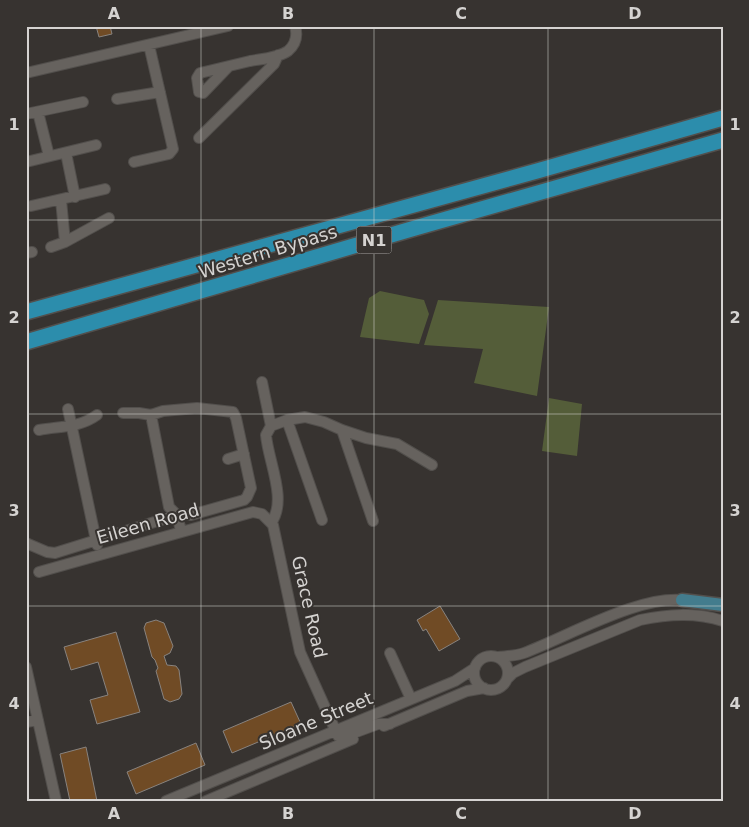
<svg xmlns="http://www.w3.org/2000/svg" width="749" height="827" font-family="'DejaVu Sans',sans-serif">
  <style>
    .green { fill: #545d39 }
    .building { fill: #704b25; stroke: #88837f }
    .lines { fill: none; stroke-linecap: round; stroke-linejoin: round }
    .minor-casing { stroke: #524f4c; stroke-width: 12 }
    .major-casing { stroke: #524f4c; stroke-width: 15 }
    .highway-casing { stroke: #524f4c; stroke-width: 18 }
    .minor { stroke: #66625e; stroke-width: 10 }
    .major { stroke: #437c8d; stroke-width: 12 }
    .highway { stroke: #2c8dac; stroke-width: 15 }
    .grid { fill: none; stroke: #d5d3d1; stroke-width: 1; stroke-opacity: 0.55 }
    .labels { text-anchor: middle; stroke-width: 4; stroke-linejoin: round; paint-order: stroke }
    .shield { fill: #373330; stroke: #a6a3a1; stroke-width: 1 }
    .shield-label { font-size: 16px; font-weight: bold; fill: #d5d3d1 }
    .street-label { font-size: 18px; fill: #d5d3d1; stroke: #373330 }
    .neatline { fill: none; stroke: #d5d3d1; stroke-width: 2 }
    .grid-label { font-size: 16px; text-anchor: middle; font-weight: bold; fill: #d5d3d1 }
  </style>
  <rect width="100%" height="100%" fill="#373330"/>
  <!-- green -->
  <path class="green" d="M380 291 424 300 429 314 419 344 360 337 369 298Z
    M438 300 549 307 537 396 474 383 483 349 424 345Z
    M549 398 582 404 577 456 542 451Z"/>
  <!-- building -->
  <path class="building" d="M96 26H110L112 34 99 37Z
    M440 606 460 639 439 651 426 629 423 631 417 620Z
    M156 620 164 623 173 646 170 653 164 656 167 665 176 666 179 670 182 694 179 699 170 702 164 699 156 671 158 668 155 660 152 657 144 628 146 623Z
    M116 632 140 712 97 724 90 700 108 695 98 662 71 670 64 647Z
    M291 702 301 724 232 753 223 731Z
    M196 743 205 765 136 794 127 772Z
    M86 747 97 801H70L60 754Z"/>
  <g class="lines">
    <!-- minor casing -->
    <g class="minor-casing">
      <path id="minor" d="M228 67 203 93 199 92 197 78 200 73C216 69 233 65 250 61 261 59 278 58 288 51 296 44 298 36 295 26
        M26 73 228 26
        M117 99 160 92
        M38 112 49 156
        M26 114 83 102
        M199 138 274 64 278 55
        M66 153 75 197
        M26 162 96 145
        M134 162 169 154 173 149 149 45
        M61 200 65 242
        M31 206 105 189
        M51 247 65 242 109 218
        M26 253 32 252
        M262 382 271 426
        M68 409 97 545
        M151 415 169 507 177 515 181 531
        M287 420 322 520
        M39 430C60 426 79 428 97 415
        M342 430 373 521
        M228 459 244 454
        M271 523C288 500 268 461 266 435L271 426 287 420 305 417 324 422 342 430 366 438 397 444 432 465
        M26 543 47 552 55 553 177 515H191L244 500 247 497 251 488 236 418 233 412 197 408 163 411 151 415 139 413H123
        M39 572 253 512 262 514 273 525 300 652 338 736 343 737 378 724H390
        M390 653 411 699
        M474 673a17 17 0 1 1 34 0a17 17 0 1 1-34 0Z
        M498 657C507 656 516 656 524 653 567 637 644 592 688 601
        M26 667 56 801
        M507 679 513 673 525 667 640 620C668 614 695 612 723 621
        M26 722 38 720
        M384 726 467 691 484 688
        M166 801 455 681 475 668
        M206 801 353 739"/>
    </g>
    <!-- major casing -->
    <g class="major-casing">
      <path id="major" d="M682 600 723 605"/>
    </g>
    <!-- highway casing -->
    <g class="highway-casing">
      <path id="highway" d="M26 312 537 171 723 118
        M26 342 415 228 723 140"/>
    </g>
    <!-- minor -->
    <use href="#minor" class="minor"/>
    <!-- major -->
    <use href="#major" class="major"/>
    <!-- highway -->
    <use href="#highway" class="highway"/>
  </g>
  <!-- grid -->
  <path class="grid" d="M201 26V801M374 26V801M548 26V801M26 220H723M26 414H723M26 606H723"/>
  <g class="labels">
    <!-- shield labels -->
    <rect class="shield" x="356.5" y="226.5" width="35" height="27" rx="4"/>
    <g class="shield-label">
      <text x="374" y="246">N1</text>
    </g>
    <!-- street labels -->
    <g class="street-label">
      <text transform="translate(268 252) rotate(-17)" y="6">Western Bypass</text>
      <text transform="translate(148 524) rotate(-16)" y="6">Eileen Road</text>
      <text transform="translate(309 607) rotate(77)" y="6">Grace Road</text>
      <text transform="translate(316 721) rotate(-23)" y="6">Sloane Street</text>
    </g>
  </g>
  <!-- border -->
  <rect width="749" height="827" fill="none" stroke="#373330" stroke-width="55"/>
  <rect x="28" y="28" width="694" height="772" class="neatline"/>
  <g class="grid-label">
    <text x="114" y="19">A</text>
    <text x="288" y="19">B</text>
    <text x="461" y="19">C</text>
    <text x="635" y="19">D</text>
    <text x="14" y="130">1</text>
    <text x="735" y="130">1</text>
    <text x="14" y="323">2</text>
    <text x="735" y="323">2</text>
    <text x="14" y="516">3</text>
    <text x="735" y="516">3</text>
    <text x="14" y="709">4</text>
    <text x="735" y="709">4</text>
    <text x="114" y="819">A</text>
    <text x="288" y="819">B</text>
    <text x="461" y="819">C</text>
    <text x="635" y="819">D</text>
  </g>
</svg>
